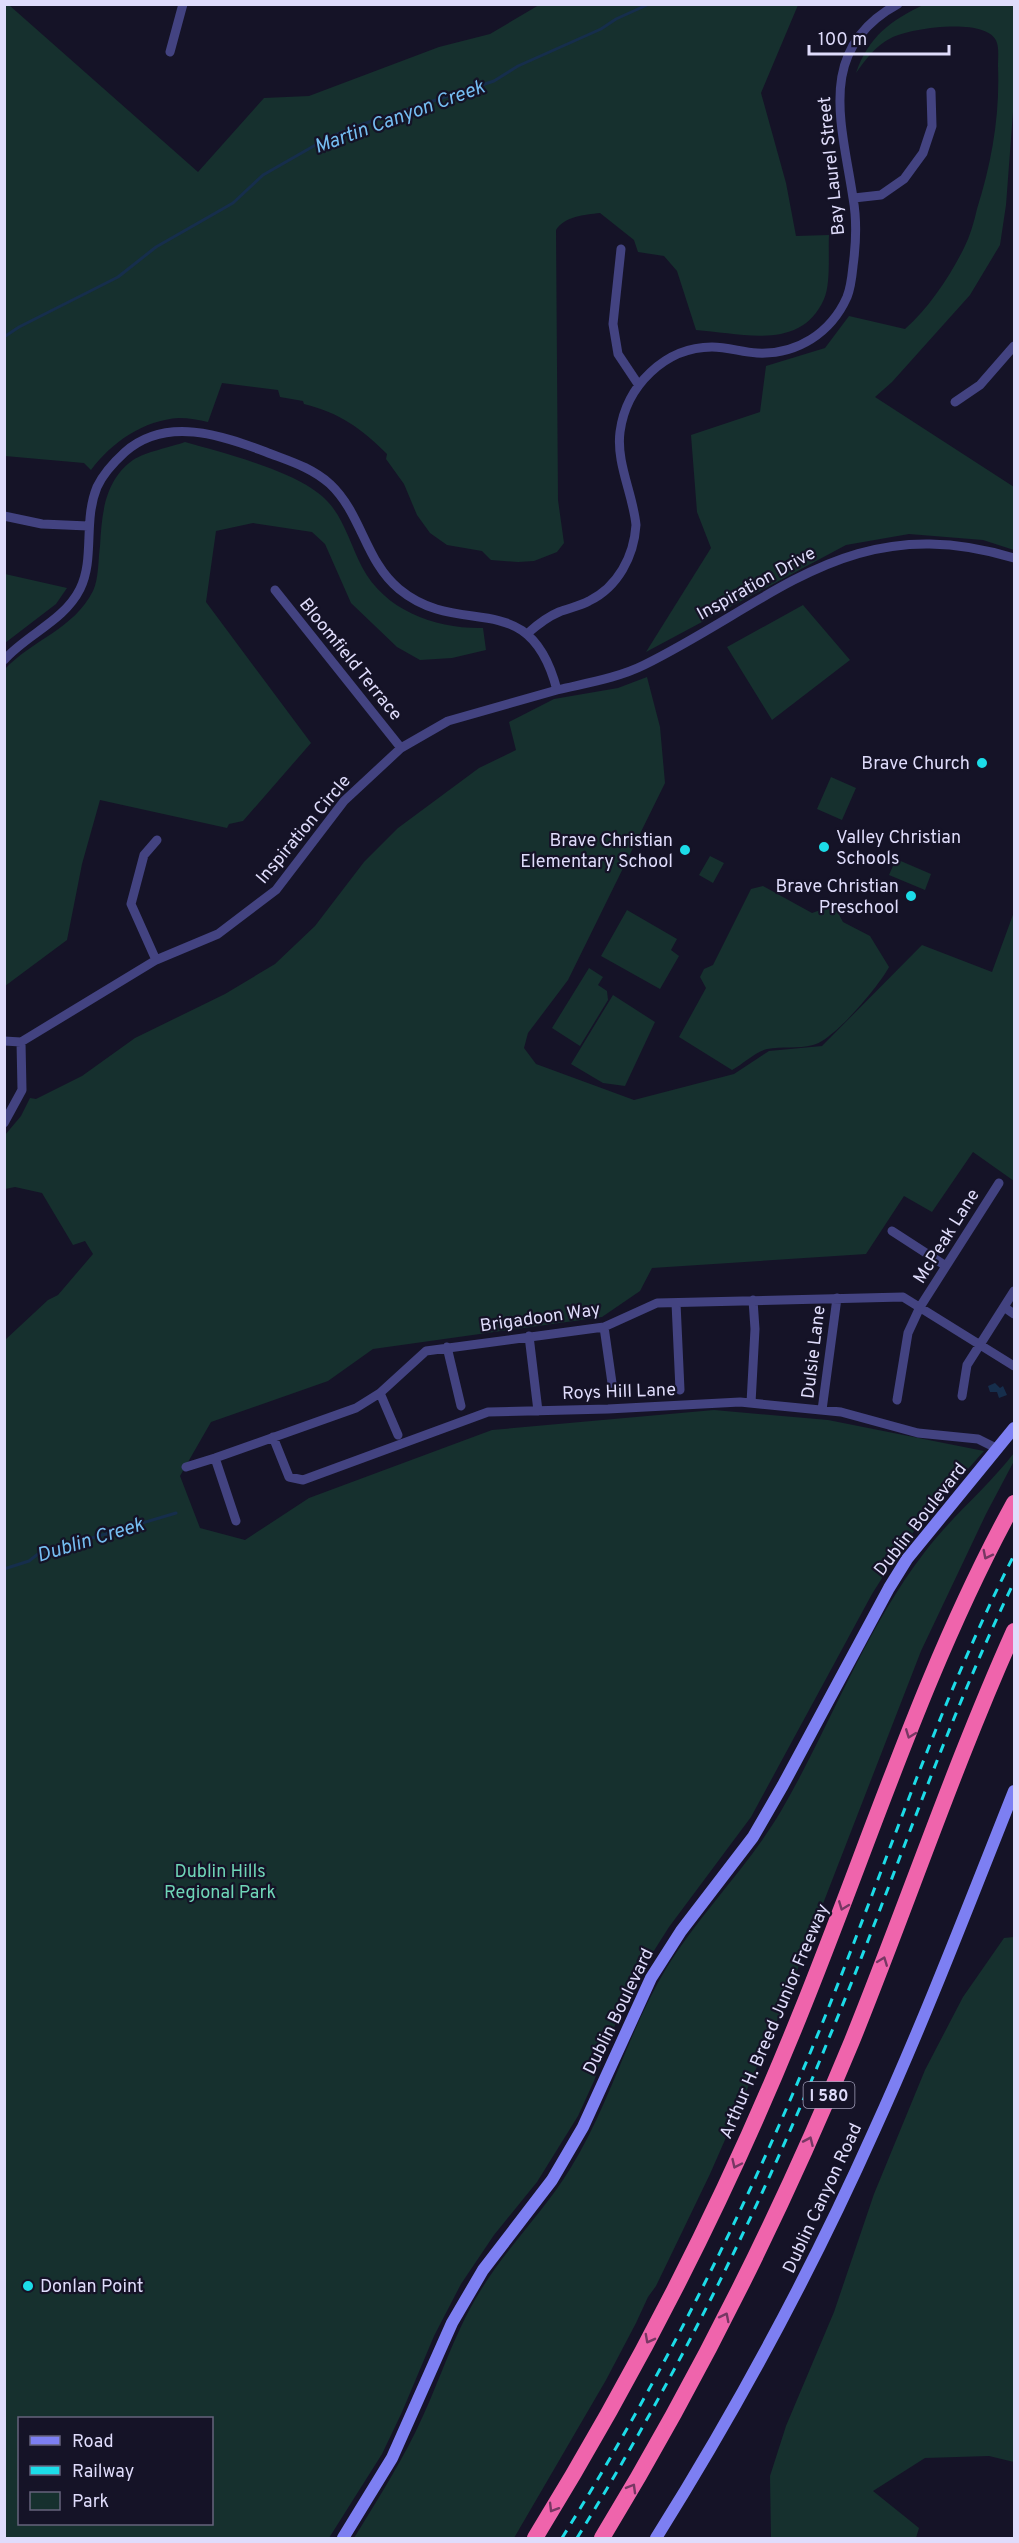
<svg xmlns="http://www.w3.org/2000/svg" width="1019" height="2543" font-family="Overpass,sans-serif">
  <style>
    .green { fill: #16302e; fill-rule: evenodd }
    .water { fill: #162e4c }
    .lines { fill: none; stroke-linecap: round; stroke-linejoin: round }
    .stream { stroke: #162e4c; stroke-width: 3 }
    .street { stroke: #434381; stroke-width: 9 }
    .secondary { stroke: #7d7ff2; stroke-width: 12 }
    .highway { stroke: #ef64ac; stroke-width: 16 }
    .rail { stroke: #1cdce8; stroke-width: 3; stroke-dasharray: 9 8; stroke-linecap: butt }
    .oneway { stroke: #773763 }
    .poi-dot { fill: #1cdce8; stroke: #151327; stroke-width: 2 }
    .labels { text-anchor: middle; stroke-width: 4.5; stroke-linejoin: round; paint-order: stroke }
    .shield { fill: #151327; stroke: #a2a0bb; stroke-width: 1.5 }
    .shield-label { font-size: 16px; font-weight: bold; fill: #dfdcfb }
    .street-label { font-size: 18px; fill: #dfdcfb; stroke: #151327 }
    .poi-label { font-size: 18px; fill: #dfdcfb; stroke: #151327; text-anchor: end }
    .park-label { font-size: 18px; fill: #6fd5b7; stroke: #151327 }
    .water-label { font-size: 20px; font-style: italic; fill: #75bdf1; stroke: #151327 }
  </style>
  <rect width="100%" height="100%" fill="#151327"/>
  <!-- green -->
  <path class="green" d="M925 4 1014 5V99L1006 205 1000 245 970 295 892 382 875 397 1014 487V550L983 540 909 534 846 545 646 652 711 548 697 512 691 435 760 412 766 366 825 348 849 316 905 329C929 308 950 276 964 248 970 236 974 222 977 209 992 162 1000 115 998 66 998 59 999 49 997 43 990 16 909 28 891 38 875 46 866 59 856 73 869 36 890 21 925 4Z
    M4 5H9L198 172 264 98 309 96 439 47 490 34 539 5H798L761 93 786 183 796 236 829 235C828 252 831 284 824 299 801 352 741 333 696 330L677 271 664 256 638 252 634 240 600 213C584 215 565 216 556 230L558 500 564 543 557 552 534 561 518 562 491 560 482 551 447 545 430 533 417 515 404 484 386 459 387 454C361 428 340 413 304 404L303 401 280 397 278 390 222 383 208 422C199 420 189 418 179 418 144 420 112 442 91 470L84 463 5 456Z
    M185 442C223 453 302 472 328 502 344 519 351 546 362 567 385 611 436 629 483 628L486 650 452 658 420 660 397 647 351 603 325 544 312 532 253 523 216 531 206 602 311 743 243 821 229 824 227 828 100 800 82 864 67 940 5 986V669C32 640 74 629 93 591 99 578 98 560 100 546 102 514 104 481 133 460 145 452 171 447 185 442Z
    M5 574 67 588 56 604 5 643Z
    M803 605 850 660 772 720 727 647Z
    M647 677 660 727 665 783 568 980 528 1033 524 1048 536 1064 634 1100 734 1074 769 1051 822 1046 922 945 992 972 1014 912V1181L973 1152 932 1212 904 1196 866 1254 652 1268 640 1291 602 1317 373 1349 328 1381 211 1422 180 1476 200 1528 245 1540 309 1498 492 1430 714 1410 828 1420 984 1451 920 1523 896 1556 872 1594 751 1817 669 1927 650 1957 617 2020 594 2081 578 2116 537 2182 494 2235 461 2284 434 2336 402 2412 382 2454 329 2538H5V1340L48 1300 58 1295 93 1254 85 1241 73 1245 42 1193 15 1187 5 1189V1135L21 1116 30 1098 36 1099 82 1076 135 1038 225 994 275 964 315 926 364 862 398 828 479 768 516 750 509 722 554 699 618 688ZM20 2418H212V2524H20Z
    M831 777 856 788 842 820 817 809Z
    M710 856 724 863 713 883 699 875Z
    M896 859 931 874 925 890 889 875Z
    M763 886 812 913 829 907 837 911 843 922 870 936 889 967C879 986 833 1041 813 1045 798 1049 782 1046 767 1049 755 1052 743 1064 732 1070L679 1037 706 988 700 977 704 969 713 965 751 889Z
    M627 910 677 939 671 950 679 956 660 989 601 956Z
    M589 968 603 977 598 985 607 991 608 1000 580 1046 552 1028Z
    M613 995 655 1022 625 1086 603 1083 571 1064Z
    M1014 1453V1461L986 1514 921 1651 781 2012 710 2174 656 2286 648 2297 636 2323 606 2380 514 2538H354C375 2504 397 2469 415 2433 438 2387 452 2337 479 2293 505 2249 543 2213 570 2169 610 2105 628 2031 667 1967 701 1912 748 1867 781 1811 830 1727 864 1631 924 1553 951 1517 987 1488 1014 1453Z
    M1014 1937V2462L989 2456 925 2458 873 2491 919 2528 916 2538H771L770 2476 786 2426 834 2312 874 2194 925 2070 963 1997 1004 1938Z"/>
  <!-- water -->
  <path class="water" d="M995 1383 1000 1388 1003 1386 1007 1395 999 1398 997 1392H990L988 1386Z"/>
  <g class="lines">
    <!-- stream -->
    <path class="stream" d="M4 337 19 327 118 277 156 247 233 203 263 175 326 139 354 127 494 81 518 66 601 29 616 19 649 4
      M4 1569 29 1561 38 1554 176 1513"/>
    <!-- street -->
    <path class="street" d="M170 52 183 4
      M854 198 881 195 904 179 923 153 932 126 931 92
      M621 249 613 324 618 354 638 384
      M955 402 980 385 1014 346
      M4 516 42 524 88 526
      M275 590 401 748
      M528 633C537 625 547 617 559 612 569 608 580 606 589 601 618 587 634 556 636 525 633 494 616 463 620 432 626 386 665 347 712 347 727 347 742 352 757 353 797 355 831 333 847 297 851 287 852 276 853 266 856 244 857 220 853 198 842 124 815 49 898 4
      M4 660C27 634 64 621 80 589 95 559 83 521 97 487 103 474 114 462 125 452 166 416 221 435 266 452 289 461 311 467 330 484 362 514 365 561 399 589 462 641 529 583 557 690L448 721 401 748 344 801 276 890 218 934 156 960 21 1042 4 1041
      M557 690C586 683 618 678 644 665 777 599 852 509 1014 558
      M156 960 131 904 144 855 157 840
      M4 1123 22 1090 21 1042
      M892 1231 946 1266
      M676 1303 680 1390
      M1004 1307 1014 1314
      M604 1327 613 1390
      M529 1336 538 1411
      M447 1347 461 1406
      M380 1393 398 1435
      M962 1396 967 1365 1014 1291
      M897 1400 908 1333 920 1307 999 1183
      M751 1403 755 1329 753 1300
      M822 1410 837 1298
      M273 1437 289 1477 303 1480 488 1412 608 1409 740 1402 841 1412 918 1433 978 1439 998 1449
      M215 1458 236 1521
      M186 1467 215 1458 356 1408 380 1393 426 1351 604 1327 657 1303 903 1297 1014 1366"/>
    <!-- secondary -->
    <path class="secondary" d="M343 2538 392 2458 452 2323 483 2270 552 2180 583 2127 651 1978 681 1931 753 1837 783 1785 889 1588 907 1559 1014 1428
      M656 2538C738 2407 811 2272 874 2131 925 2019 969 1904 1014 1791"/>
    <!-- highway -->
    <path class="highway" d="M535 2538C637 2372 726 2198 799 2017 869 1845 925 1665 1014 1503
      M602 2538C698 2380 781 2213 852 2041 907 1905 954 1765 1014 1631"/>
    <!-- rail -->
    <path class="rail" d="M562 2538C663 2376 748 2205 820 2029 884 1871 937 1707 1014 1555
      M577 2538C675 2380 759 2211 829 2038 892 1887 943 1729 1014 1582"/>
  </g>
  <!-- one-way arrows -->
  <defs><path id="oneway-chevron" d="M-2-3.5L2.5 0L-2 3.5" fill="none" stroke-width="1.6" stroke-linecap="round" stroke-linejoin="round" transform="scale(1.5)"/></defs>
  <g class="oneway">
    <use href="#oneway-chevron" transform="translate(987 1555) rotate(117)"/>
    <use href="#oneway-chevron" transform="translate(910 1734) rotate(111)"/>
    <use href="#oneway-chevron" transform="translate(843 1906) rotate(111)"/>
    <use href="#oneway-chevron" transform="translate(883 1961) rotate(-69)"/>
    <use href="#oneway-chevron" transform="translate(809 2141) rotate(-66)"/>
    <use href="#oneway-chevron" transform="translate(736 2164) rotate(115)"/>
    <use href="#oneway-chevron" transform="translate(725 2317) rotate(-63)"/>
    <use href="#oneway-chevron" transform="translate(649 2339) rotate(118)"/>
    <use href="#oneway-chevron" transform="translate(632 2488) rotate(-60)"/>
    <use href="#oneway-chevron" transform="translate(553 2508) rotate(121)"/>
  </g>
  <!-- markers -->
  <g class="poi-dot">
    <circle cx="982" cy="763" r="6"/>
    <circle cx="824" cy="847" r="6"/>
    <circle cx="685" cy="850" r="6"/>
    <circle cx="911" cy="896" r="6"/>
    <circle cx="28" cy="2286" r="6"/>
  </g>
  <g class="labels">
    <!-- shield labels -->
    <rect class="shield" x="803.5" y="2082" width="51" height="26" rx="4.5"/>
    <g class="shield-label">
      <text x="829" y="2101">I 580</text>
    </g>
    <!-- street labels -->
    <g class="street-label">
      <text transform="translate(831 166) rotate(-96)" y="6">Bay Laurel Street</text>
      <text transform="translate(756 583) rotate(-29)" y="6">Inspiration Drive</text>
      <text transform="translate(351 659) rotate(51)" y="6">Bloomfield Terrace</text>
      <text transform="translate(303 829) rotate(-50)" y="6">Inspiration Circle</text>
      <text transform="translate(946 1236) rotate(-58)" y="6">McPeak Lane</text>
      <text transform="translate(540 1317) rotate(-8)" y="6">Brigadoon Way</text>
      <text transform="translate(813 1352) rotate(-83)" y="6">Dulsie Lane</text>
      <text transform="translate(619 1391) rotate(-2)" y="6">Roys Hill Lane</text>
      <text transform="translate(920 1519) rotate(-52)" y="6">Dublin Boulevard</text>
      <text transform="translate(618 2011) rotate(-64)" y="6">Dublin Boulevard</text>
      <text transform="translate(774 2021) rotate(-67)" y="6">Arthur H. Breed Junior Freeway</text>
      <text transform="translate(822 2198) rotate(-65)" y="6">Dublin Canyon Road</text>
    </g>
    <!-- poi labels -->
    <g class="poi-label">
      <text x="970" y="769">Brave Church</text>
      <text x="836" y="843" text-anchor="start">Valley Christian<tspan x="836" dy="21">Schools</tspan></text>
      <text x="673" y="846">Brave Christian<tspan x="673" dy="21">Elementary School</tspan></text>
      <text x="899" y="892">Brave Christian<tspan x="899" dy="21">Preschool</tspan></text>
      <text x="40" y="2292" text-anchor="start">Donlan Point</text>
    </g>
    <!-- park labels -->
    <g class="park-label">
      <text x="220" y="1877">Dublin Hills<tspan x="220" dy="21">Regional Park</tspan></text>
    </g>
    <!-- water labels -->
    <g class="water-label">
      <text transform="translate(399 116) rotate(-20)" y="7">Martin Canyon Creek</text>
      <text transform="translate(90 1539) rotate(-17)" y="7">Dublin Creek</text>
    </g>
  </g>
  <!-- border -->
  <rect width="1019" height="2543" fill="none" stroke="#dfdcfb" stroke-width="12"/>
  <!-- legend -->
  <rect x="18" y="2417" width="195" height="108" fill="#151327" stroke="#66637c" stroke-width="1.5"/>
  <rect x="30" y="2436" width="30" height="9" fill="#7d7ff2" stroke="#66637c" stroke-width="1.5"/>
  <text x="72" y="2447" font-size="18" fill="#dfdcfb">Road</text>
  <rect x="30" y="2466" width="30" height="9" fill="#1cdce8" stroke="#66637c" stroke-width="1.5"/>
  <text x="72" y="2477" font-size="18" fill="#dfdcfb">Railway</text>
  <rect x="30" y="2492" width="30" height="18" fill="#16302e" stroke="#66637c" stroke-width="1.5"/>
  <text x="72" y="2507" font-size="18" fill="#dfdcfb">Park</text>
  <!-- scale -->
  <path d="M809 45v9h140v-9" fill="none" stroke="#dfdcfb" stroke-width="3"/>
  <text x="818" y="45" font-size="18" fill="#dfdcfb" stroke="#151327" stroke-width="4.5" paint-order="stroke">100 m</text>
</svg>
